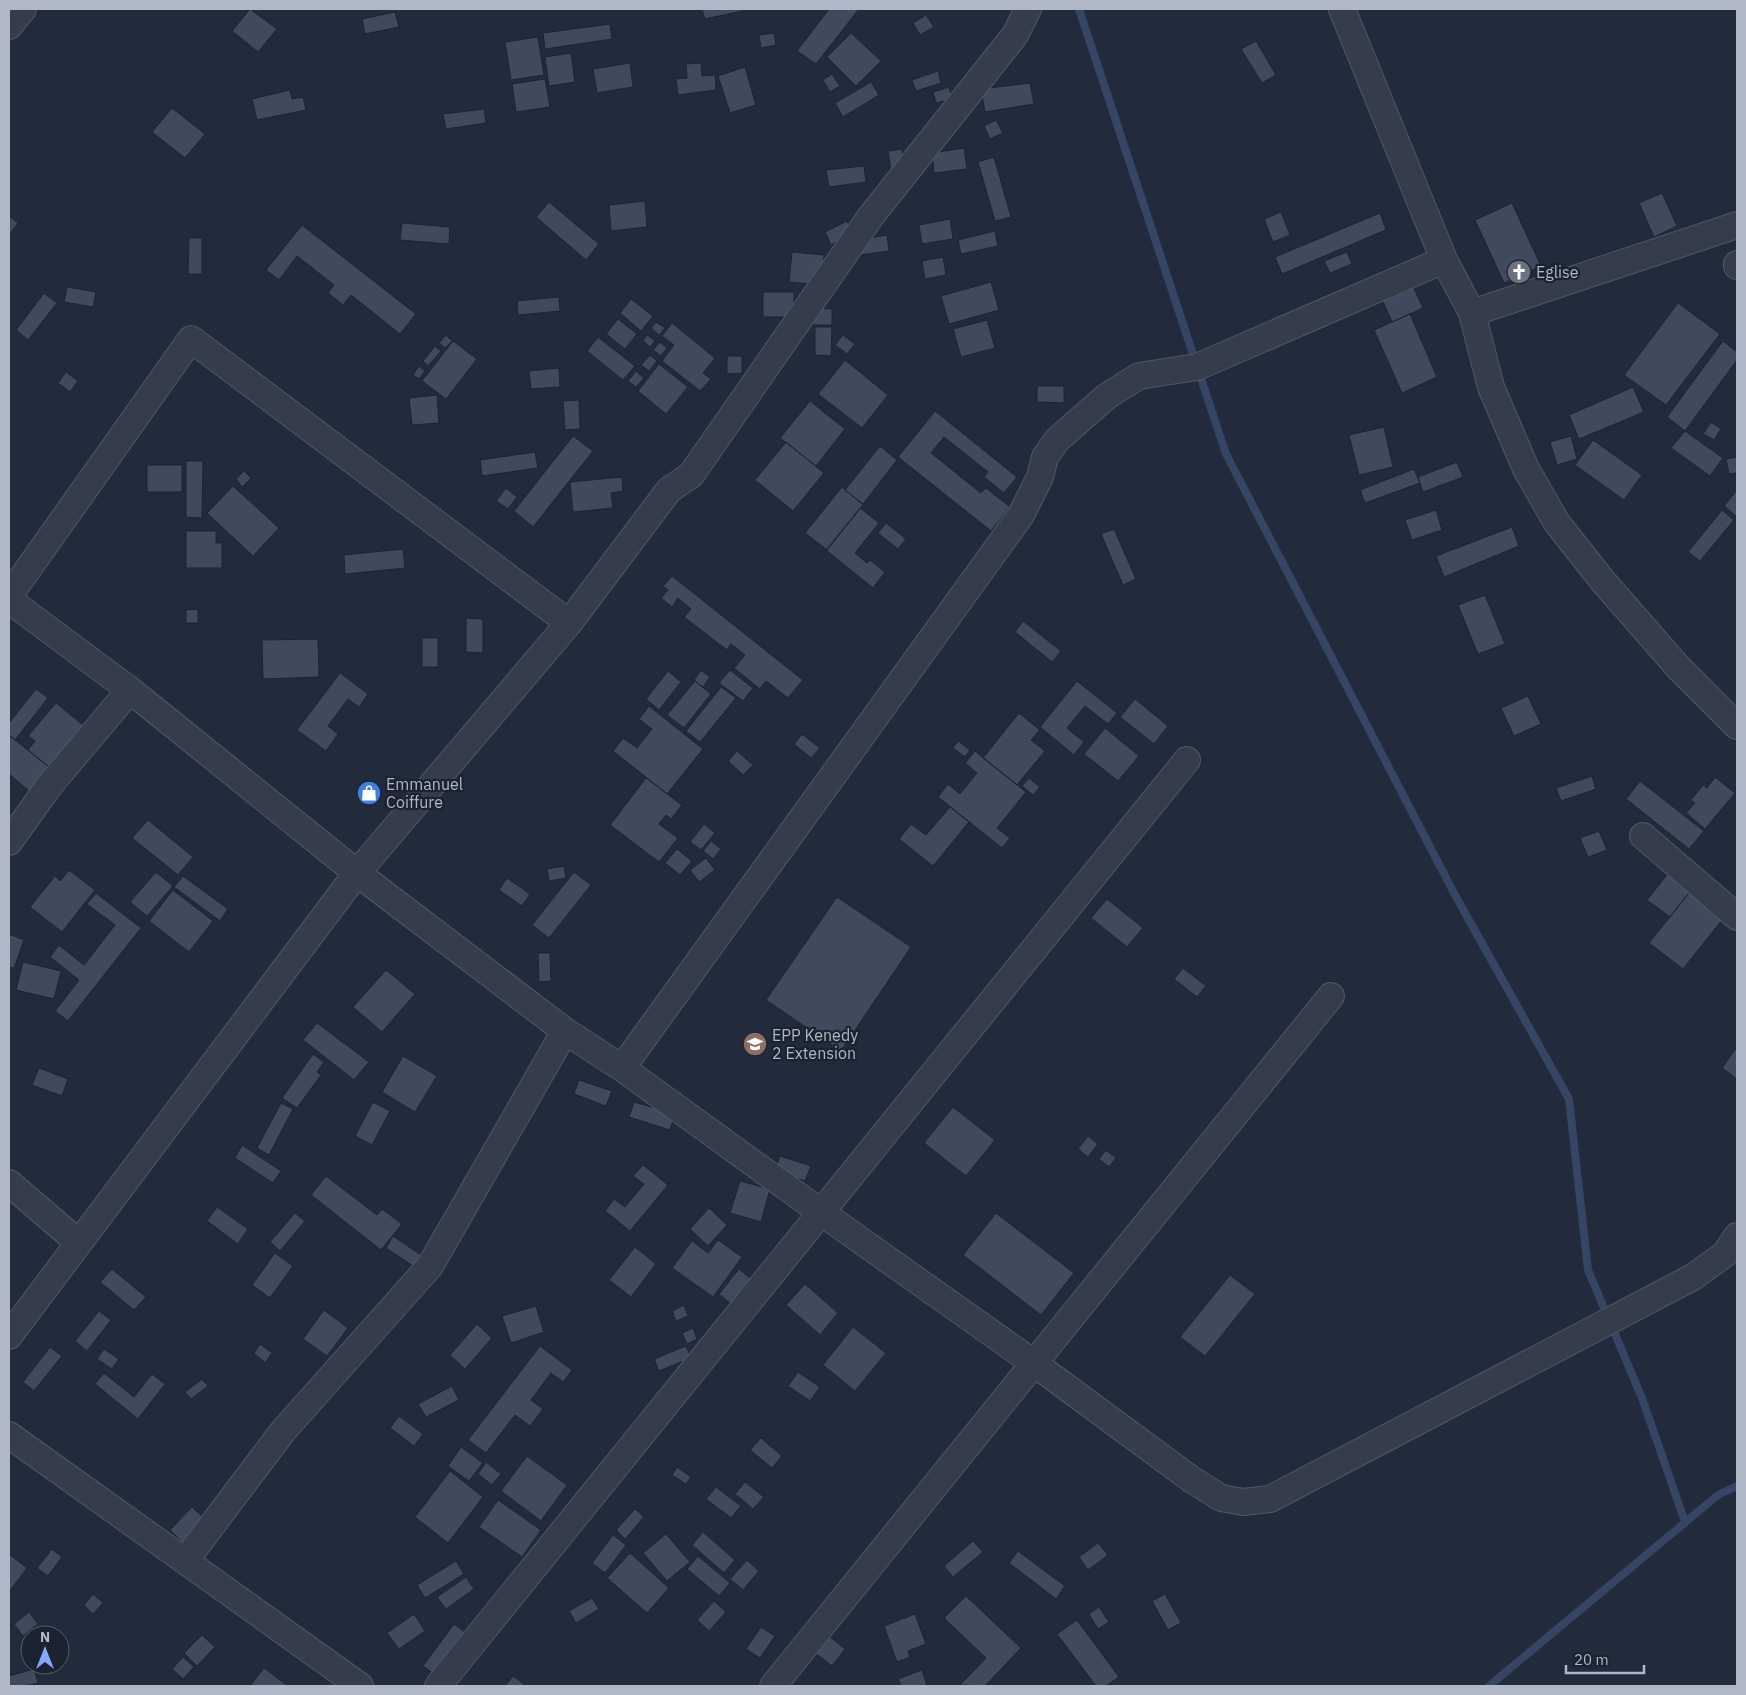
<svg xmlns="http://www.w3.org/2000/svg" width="1746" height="1695" font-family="'IBM Plex Sans',sans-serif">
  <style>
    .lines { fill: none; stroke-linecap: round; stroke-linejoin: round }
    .stream { stroke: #354563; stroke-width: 8 }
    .building { fill: #404a5d; stroke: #1c2432 }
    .minor-casing { stroke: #505866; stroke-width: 28 }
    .minor { stroke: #353d4b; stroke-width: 26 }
    .labels { text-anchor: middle; stroke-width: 4.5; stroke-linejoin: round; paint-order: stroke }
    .poi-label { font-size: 16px; fill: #b0b8c7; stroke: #1b2230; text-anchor: start }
  </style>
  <rect width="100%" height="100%" fill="#212b3b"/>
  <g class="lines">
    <!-- stream -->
    <path class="stream" d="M1079 9 1226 454 1455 895 1569 1099 1588 1270 1642 1398 1685 1522
      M1489 1686 1718 1495 1737 1486"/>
  </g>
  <!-- building -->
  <path class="building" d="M250 9 277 29 258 52 232 31Z
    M702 9H741L742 11 705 19Z
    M829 9H859L816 64 797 51Z
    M395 12 399 27 365 34 362 19Z
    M926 15 934 27 920 35 913 23Z
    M610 24 612 39 545 49 543 33Z
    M774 33 776 45 761 48 759 35Z
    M851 33 881 61 856 86 827 57Z
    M538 37 544 75 511 80 505 42Z
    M1256 41 1276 75 1262 83 1241 49Z
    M571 53 575 82 549 86 545 57Z
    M630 63 633 87 597 93 593 69Z
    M701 63 702 76 715 75 716 90 678 95 676 79 687 78 686 64Z
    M745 67 756 105 730 113 718 76Z
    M938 71 941 83 916 91 912 80Z
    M832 74 840 86 830 92 823 80Z
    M545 79 550 107 516 112 512 84Z
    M871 82 879 95 843 117 835 103Z
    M1030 83 1034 104 985 112 981 89Z
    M949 87 952 99 936 103 933 92Z
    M290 90 292 99 303 97 306 110 257 120 252 99Z
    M172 108 205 134 185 158 152 132Z
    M484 109 486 123 446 129 443 114Z
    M996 120 1003 133 990 139 984 126Z
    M964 148 967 169 934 173 932 153Z
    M902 149 906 176 892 177 888 151Z
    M994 157 1011 217 995 221 978 162Z
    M864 166 866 182 829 187 826 170Z
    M1662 193 1677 226 1654 237 1639 203Z
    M645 201 647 227 611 231 609 205Z
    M549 202 599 244 586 260 536 217Z
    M1512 203 1541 266 1504 283 1475 220Z
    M1281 212 1290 235 1273 242 1264 219Z
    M1380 213 1386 230 1282 274 1275 257Z
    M9 216 18 223 9 235Z
    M950 219 953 239 922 244 919 225Z
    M847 221 853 234 831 245 825 232Z
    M402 223 450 227 449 244 400 240Z
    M302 225 416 314 400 334 351 295 343 305 328 293 334 285 297 256 279 280 266 270Z
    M995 231 998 246 961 254 958 240Z
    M887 235 889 251 860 255 858 240Z
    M189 238H202V274H188Z
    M792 252 824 255 821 285 789 282Z
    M1347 252 1352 264 1330 273 1324 261Z
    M943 257 946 275 925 279 922 261Z
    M991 282 999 310 949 324 941 296Z
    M1412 284 1423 308 1392 322 1381 297Z
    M67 287 96 292 93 307 64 302Z
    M763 292H794V317H763Z
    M44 293 57 303 28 340 16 330Z
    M559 297 560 311 518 315 517 301Z
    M631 299 653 316 641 331 620 313Z
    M1678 303 1720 334 1666 405 1624 375Z
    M808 308 832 309V325H808Z
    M1410 314 1437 377 1402 393 1374 330Z
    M618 319 637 334 625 349 606 334Z
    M987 320 995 348 961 357 953 329Z
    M656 322 665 328 659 335 651 328Z
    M672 323 715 358 703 373 711 379 700 391 662 361 674 345 662 336Z
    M815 327H832L831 356 815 355Z
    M446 335 452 341 445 348 439 343Z
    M647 335 655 341 650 347 643 341Z
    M843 335 855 344 847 354 835 345Z
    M598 337 635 366 623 380 587 351Z
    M453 341 477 359 446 399 422 381Z
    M1723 341 1737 352V360L1685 431 1667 417Z
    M660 342 667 348 661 356 653 350Z
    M435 346 441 351 428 366 423 361Z
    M650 355 657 361 649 371 641 365Z
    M727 356H742V373L727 374Z
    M845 360 888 395 862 428 818 394Z
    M659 364 688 387 666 414 638 391Z
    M419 366 425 371 419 379 413 375Z
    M559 368 560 387 531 389 529 371Z
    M636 371 644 378 636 387 628 381Z
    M66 372 78 381 70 392 58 383Z
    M1037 386H1064V403L1037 402Z
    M1633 387 1644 412 1579 439 1569 415Z
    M437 395 439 423 412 425 409 398Z
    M579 400 580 429 565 430 563 401Z
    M810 401 845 429 816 466 780 438Z
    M935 411 1017 477 1004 493 984 477 988 472 944 437 931 453 981 493 986 488 1010 507 991 531 898 457Z
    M1711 422 1721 429 1714 440 1703 434Z
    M1384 427 1393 467 1359 475 1349 435Z
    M1685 431 1723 458 1710 476 1671 448Z
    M573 436 593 451 533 527 514 511Z
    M1571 436 1577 459 1557 465 1550 442Z
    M1593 440 1642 475 1624 500 1575 465Z
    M786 442 824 473 793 511 755 480Z
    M880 446 897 460 863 504 845 490Z
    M535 452 538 468 482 476 480 460Z
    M1737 457V473L1729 474 1726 459Z
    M186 461H203L202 518 186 517Z
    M1457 462 1463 477 1423 492 1418 477Z
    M147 465H182V492H147Z
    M1414 469 1420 483 1365 503 1360 490Z
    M244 471 251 478 242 487 236 479Z
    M622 477 623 491 611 493 613 508 573 512 570 482Z
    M233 486 279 528 253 556 207 513Z
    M842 487 863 505 827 550 805 533Z
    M506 488 517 497 508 509 496 501Z
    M1737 490V517L1724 506Z
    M860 508 879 523 855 553 867 563 870 560 885 572 873 588 826 550Z
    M1436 510 1442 530 1412 540 1405 520Z
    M1722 510 1734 520 1700 561 1688 552Z
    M886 523 906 539 898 549 878 533Z
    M1512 527 1519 546 1444 577 1436 556Z
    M1114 529 1136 579 1123 585 1101 534Z
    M186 531H216V543H222V568H186Z
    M403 549 405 568 345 574 344 555Z
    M672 576 803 680 788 698 766 681 760 689 734 668 745 655 731 644 727 650 684 617 691 609 678 598 672 607 661 598 668 590 663 586Z
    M1485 595 1505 644 1478 654 1458 605Z
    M198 609V623H186V610Z
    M466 618 483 619V653L466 652Z
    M1023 621 1061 651 1052 662 1015 632Z
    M422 638H438V667H422Z
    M318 639 319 677 263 679 262 640Z
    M701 670 710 677 703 687 694 680Z
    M730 670 753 688 743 701 719 683Z
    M668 671 681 682 659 710 646 699Z
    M340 673 368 694 359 707 348 699 328 726 338 734 326 751 297 730Z
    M695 681 711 694 684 728 667 715Z
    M1077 681 1117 713 1108 724 1085 706 1067 728 1084 742 1074 755 1040 727Z
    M721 687 736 698 700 742 686 731Z
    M36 689 48 698 15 740 9 735V723Z
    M1528 696 1541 724 1514 736 1501 708Z
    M1135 699 1168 726 1154 744 1120 717Z
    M56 703 83 725 49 767 28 750 35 741 28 736Z
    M649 706 703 749 667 794 613 751 623 738 637 748 652 729 639 719Z
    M1019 713 1040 730 1031 740 1045 751 1017 785 983 758Z
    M1105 728 1139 756 1118 781 1084 754Z
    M802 734 820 748 811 758 794 744Z
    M9 735 49 767 29 791 9 774Z
    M958 741 970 750 965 757 953 748Z
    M737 751 753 765 743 775 728 761Z
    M975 751 1026 792 997 828 1010 838 1002 848 938 797 948 784 960 794 977 773 965 763Z
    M1592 776 1596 789 1561 801 1556 788Z
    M1715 777 1735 793 1705 829 1686 813 1695 803 1691 800 1703 785 1707 788Z
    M646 778 682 805 671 819 666 815 659 824 678 838 659 862 610 825Z
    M1029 778 1040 787 1033 795 1022 786Z
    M1640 781 1704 831 1689 849 1626 799Z
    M950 807 969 822 933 866 899 839 911 824 926 835Z
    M148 820 193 857 178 875 132 838Z
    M704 824 715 833 701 850 690 842Z
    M1599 831 1607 850 1588 857 1580 838Z
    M711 841 721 849 713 859 703 851Z
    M677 849 692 861 680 875 665 863Z
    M706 858 715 870 699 882 690 870Z
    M564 866 566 878 549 881 547 869Z
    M69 870 95 890 62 932 30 907 55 876 60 881Z
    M1670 871 1692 889 1670 917 1647 900Z
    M156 872 173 886 147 916 130 902Z
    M574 872 591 885 549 938 532 925Z
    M183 876 228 909 220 921 174 887Z
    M507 878 530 894 522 906 499 890Z
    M1692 889 1726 915 1683 969 1649 943Z
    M173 890 213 921 189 952 149 921Z
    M96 893 141 928 68 1021 55 1011 79 980 50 957 59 945 84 965 115 925 87 904Z
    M837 897 911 947 841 1051 766 1000Z
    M1107 899 1143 928 1127 947 1091 918Z
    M9 934 24 940 14 968 9 967Z
    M538 953H550L551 981 539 982Z
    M23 962 61 971 54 999 16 990Z
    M1183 968 1206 986 1197 997 1174 979Z
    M386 970 415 994 382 1032 353 1007Z
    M317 1023 369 1062 354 1080 303 1040Z
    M1737 1047V1079L1722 1068Z
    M313 1054 324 1062 317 1072 321 1075 297 1108 282 1098Z
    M403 1056 437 1076 415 1112 382 1092Z
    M39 1068 68 1079 62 1096 32 1085Z
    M579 1080 612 1091 606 1106 574 1094Z
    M373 1102 390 1111 372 1145 355 1136Z
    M634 1102 675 1114 670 1130 629 1117Z
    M281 1103 293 1109 269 1155 257 1148Z
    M953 1107 995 1140 966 1176 924 1143Z
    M1088 1136 1098 1144 1088 1157 1078 1149Z
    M242 1145 281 1171 273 1183 235 1158Z
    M1106 1150 1116 1158 1109 1167 1099 1159Z
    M780 1156 811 1166 805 1181 775 1171Z
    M643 1165 668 1185 630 1231 605 1211 614 1199 625 1207 644 1184 633 1176Z
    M326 1176 377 1215 382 1209 402 1224 381 1250 311 1195Z
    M740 1181 770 1189 761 1222 730 1213Z
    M217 1207 248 1229 238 1244 207 1221Z
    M709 1208 727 1225 708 1246 690 1229Z
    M295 1213 305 1221 280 1251 270 1242Z
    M996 1213 1074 1273 1041 1315 963 1255Z
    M393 1236 421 1255 413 1266 386 1248Z
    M718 1240 742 1257 713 1297 672 1268 692 1241 708 1253Z
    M635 1247 656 1264 631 1297 609 1280Z
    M275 1253 293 1266 270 1298 252 1285Z
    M112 1269 146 1297 134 1310 100 1282Z
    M739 1269 751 1279 731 1304 719 1294Z
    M1230 1275 1255 1294 1205 1356 1180 1337Z
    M805 1284 838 1313 820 1335 786 1305Z
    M684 1305 688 1316 676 1321 672 1311Z
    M536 1306 544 1332 511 1343 502 1316Z
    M324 1310 348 1328 327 1356 303 1339Z
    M99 1311 111 1320 87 1351 75 1341Z
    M477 1324 492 1338 465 1369 450 1355Z
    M853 1327 886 1353 855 1391 823 1365Z
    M693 1328 697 1339 687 1344 682 1333Z
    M260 1344 272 1353 265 1363 254 1353Z
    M540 1346 572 1370 563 1382 551 1373 531 1400 543 1409 530 1426 515 1415 486 1453 468 1440Z
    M686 1346 691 1358 659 1371 654 1359Z
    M50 1347 62 1356 34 1391 23 1382Z
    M104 1349 119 1359 112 1369 97 1359Z
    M798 1372 820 1387 810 1401 788 1386Z
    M104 1373 134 1397 152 1374 165 1384 138 1419 95 1384Z
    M202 1379 208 1386 191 1399 185 1392Z
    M452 1386 459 1400 426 1417 418 1404Z
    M399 1416 423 1434 414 1446 390 1428Z
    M761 1438 782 1456 772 1468 750 1450Z
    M461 1447 483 1463 469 1481 448 1466Z
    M527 1456 567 1485 541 1521 501 1491Z
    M486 1462 501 1474 492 1485 478 1474Z
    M677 1467 691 1477 686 1484 672 1475Z
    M450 1471 483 1497 448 1543 415 1517Z
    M745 1482 764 1497 753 1509 735 1494Z
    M716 1487 741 1506 731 1518 706 1499Z
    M498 1500 541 1530 522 1557 479 1527Z
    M192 1507 205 1519 182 1542 170 1530Z
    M635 1509 644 1517 625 1539 616 1530Z
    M703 1532 735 1560 724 1573 692 1545Z
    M666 1534 690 1562 667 1581 643 1553Z
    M613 1535 626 1545 605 1573 592 1563Z
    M973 1541 983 1552 953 1577 944 1566Z
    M1098 1543 1108 1555 1088 1570 1079 1557Z
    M52 1549 62 1557 48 1576 37 1568Z
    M1018 1551 1065 1586 1056 1599 1009 1563Z
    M630 1553 669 1588 647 1613 607 1578Z
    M9 1554 27 1568 9 1592Z
    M698 1556 730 1583 719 1596 687 1569Z
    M747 1560 759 1571 743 1590 730 1579Z
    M456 1561 464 1574 425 1598 417 1585Z
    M466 1577 474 1589 446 1609 437 1597Z
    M93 1594 103 1603 93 1614 84 1605Z
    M1165 1594 1181 1623 1168 1630 1152 1601Z
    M966 1596 1021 1648 985 1686 960 1685 986 1658 944 1618Z
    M592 1598 599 1609 576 1623 569 1611Z
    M714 1601 726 1612 709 1631 697 1620Z
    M1099 1607 1109 1622 1098 1629 1089 1614Z
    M29 1612 38 1624 23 1636 14 1624Z
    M414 1614 425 1631 399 1649 387 1633Z
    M915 1614 926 1644 908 1651 910 1657 897 1662 884 1626Z
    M1077 1620 1119 1677 1106 1686H1096L1057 1634Z
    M454 1624 469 1635 438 1677 423 1666Z
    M814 1624 845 1649 832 1666 801 1642Z
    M761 1627 775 1636 760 1658 746 1649Z
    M202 1635 215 1647 197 1666 184 1653Z
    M183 1657 194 1667 183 1679 172 1669Z
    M264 1668 288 1686H250Z
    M34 1669 38 1683 25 1686H9V1676Z
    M922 1670 927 1686H901L898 1679Z
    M513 1676 524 1684 522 1686H505Z"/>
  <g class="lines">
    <!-- minor casing -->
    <g class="minor-casing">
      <path id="minor" d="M1342 9 1444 260 1472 313 1491 387 1526 469 1557 523 1602 580 1678 667 1737 726
        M9 26 23 9
        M1737 264V266
        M1472 313 1737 225
        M9 596 191 339 569 623
        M9 600 130 690 357 873 565 1031 622 1068 822 1213 1035 1364 1191 1479 1221 1498 1243 1502 1270 1499 1693 1277 1725 1254 1737 1236
        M1643 836 1737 917
        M9 842 49 786 130 690
        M622 1068 1021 515 1040 477 1045 457 1057 440 1107 396 1139 376 1197 367 1444 260
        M9 1183 79 1243
        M9 1336 357 873 569 623 669 490 691 475 871 216 1015 35 1028 9
        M9 1435 360 1686
        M185 1561 283 1431 430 1266 565 1031
        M438 1686 1187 760
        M773 1686 1331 996"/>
    </g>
    <!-- minor -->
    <use href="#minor" class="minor"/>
  </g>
  <!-- icons -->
  <defs>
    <g id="church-disc" transform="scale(1.25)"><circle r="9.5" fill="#6b7280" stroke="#1b2230"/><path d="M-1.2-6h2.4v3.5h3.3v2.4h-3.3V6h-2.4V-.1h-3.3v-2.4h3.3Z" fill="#fff"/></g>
    <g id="shop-disc" transform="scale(1.25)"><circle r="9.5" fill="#3f7fe0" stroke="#1b2230"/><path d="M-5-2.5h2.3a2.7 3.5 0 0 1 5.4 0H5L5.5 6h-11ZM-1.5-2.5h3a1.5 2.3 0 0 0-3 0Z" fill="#fff"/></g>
    <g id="school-disc" transform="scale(1.25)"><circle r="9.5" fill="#8d6e63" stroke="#1b2230"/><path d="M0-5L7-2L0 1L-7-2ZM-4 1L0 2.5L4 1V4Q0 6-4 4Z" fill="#fff"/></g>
  </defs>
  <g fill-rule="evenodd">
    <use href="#church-disc" x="1519" y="272"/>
    <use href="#shop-disc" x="369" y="793"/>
    <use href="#school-disc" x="755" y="1044"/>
  </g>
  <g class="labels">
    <!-- poi labels -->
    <g class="poi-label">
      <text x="1536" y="278">Eglise</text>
      <text x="386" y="790">Emmanuel<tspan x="386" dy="18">Coiffure</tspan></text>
      <text x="772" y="1041">EPP Kenedy<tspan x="772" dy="18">2 Extension</tspan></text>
    </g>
  </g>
  <!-- border -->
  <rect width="1746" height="1695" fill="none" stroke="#b0b8c7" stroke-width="20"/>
  <!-- north arrow -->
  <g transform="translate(45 1650)"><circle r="24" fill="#1b2230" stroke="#575e6c"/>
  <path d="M0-4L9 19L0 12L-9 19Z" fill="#82a9fb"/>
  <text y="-8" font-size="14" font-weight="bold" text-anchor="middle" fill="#b0b8c7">N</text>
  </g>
  <!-- scale -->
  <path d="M1566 1665v8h78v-8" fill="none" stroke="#b0b8c7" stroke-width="2.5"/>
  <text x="1574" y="1665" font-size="15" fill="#b0b8c7" stroke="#1b2230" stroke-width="4" paint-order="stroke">20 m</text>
</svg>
